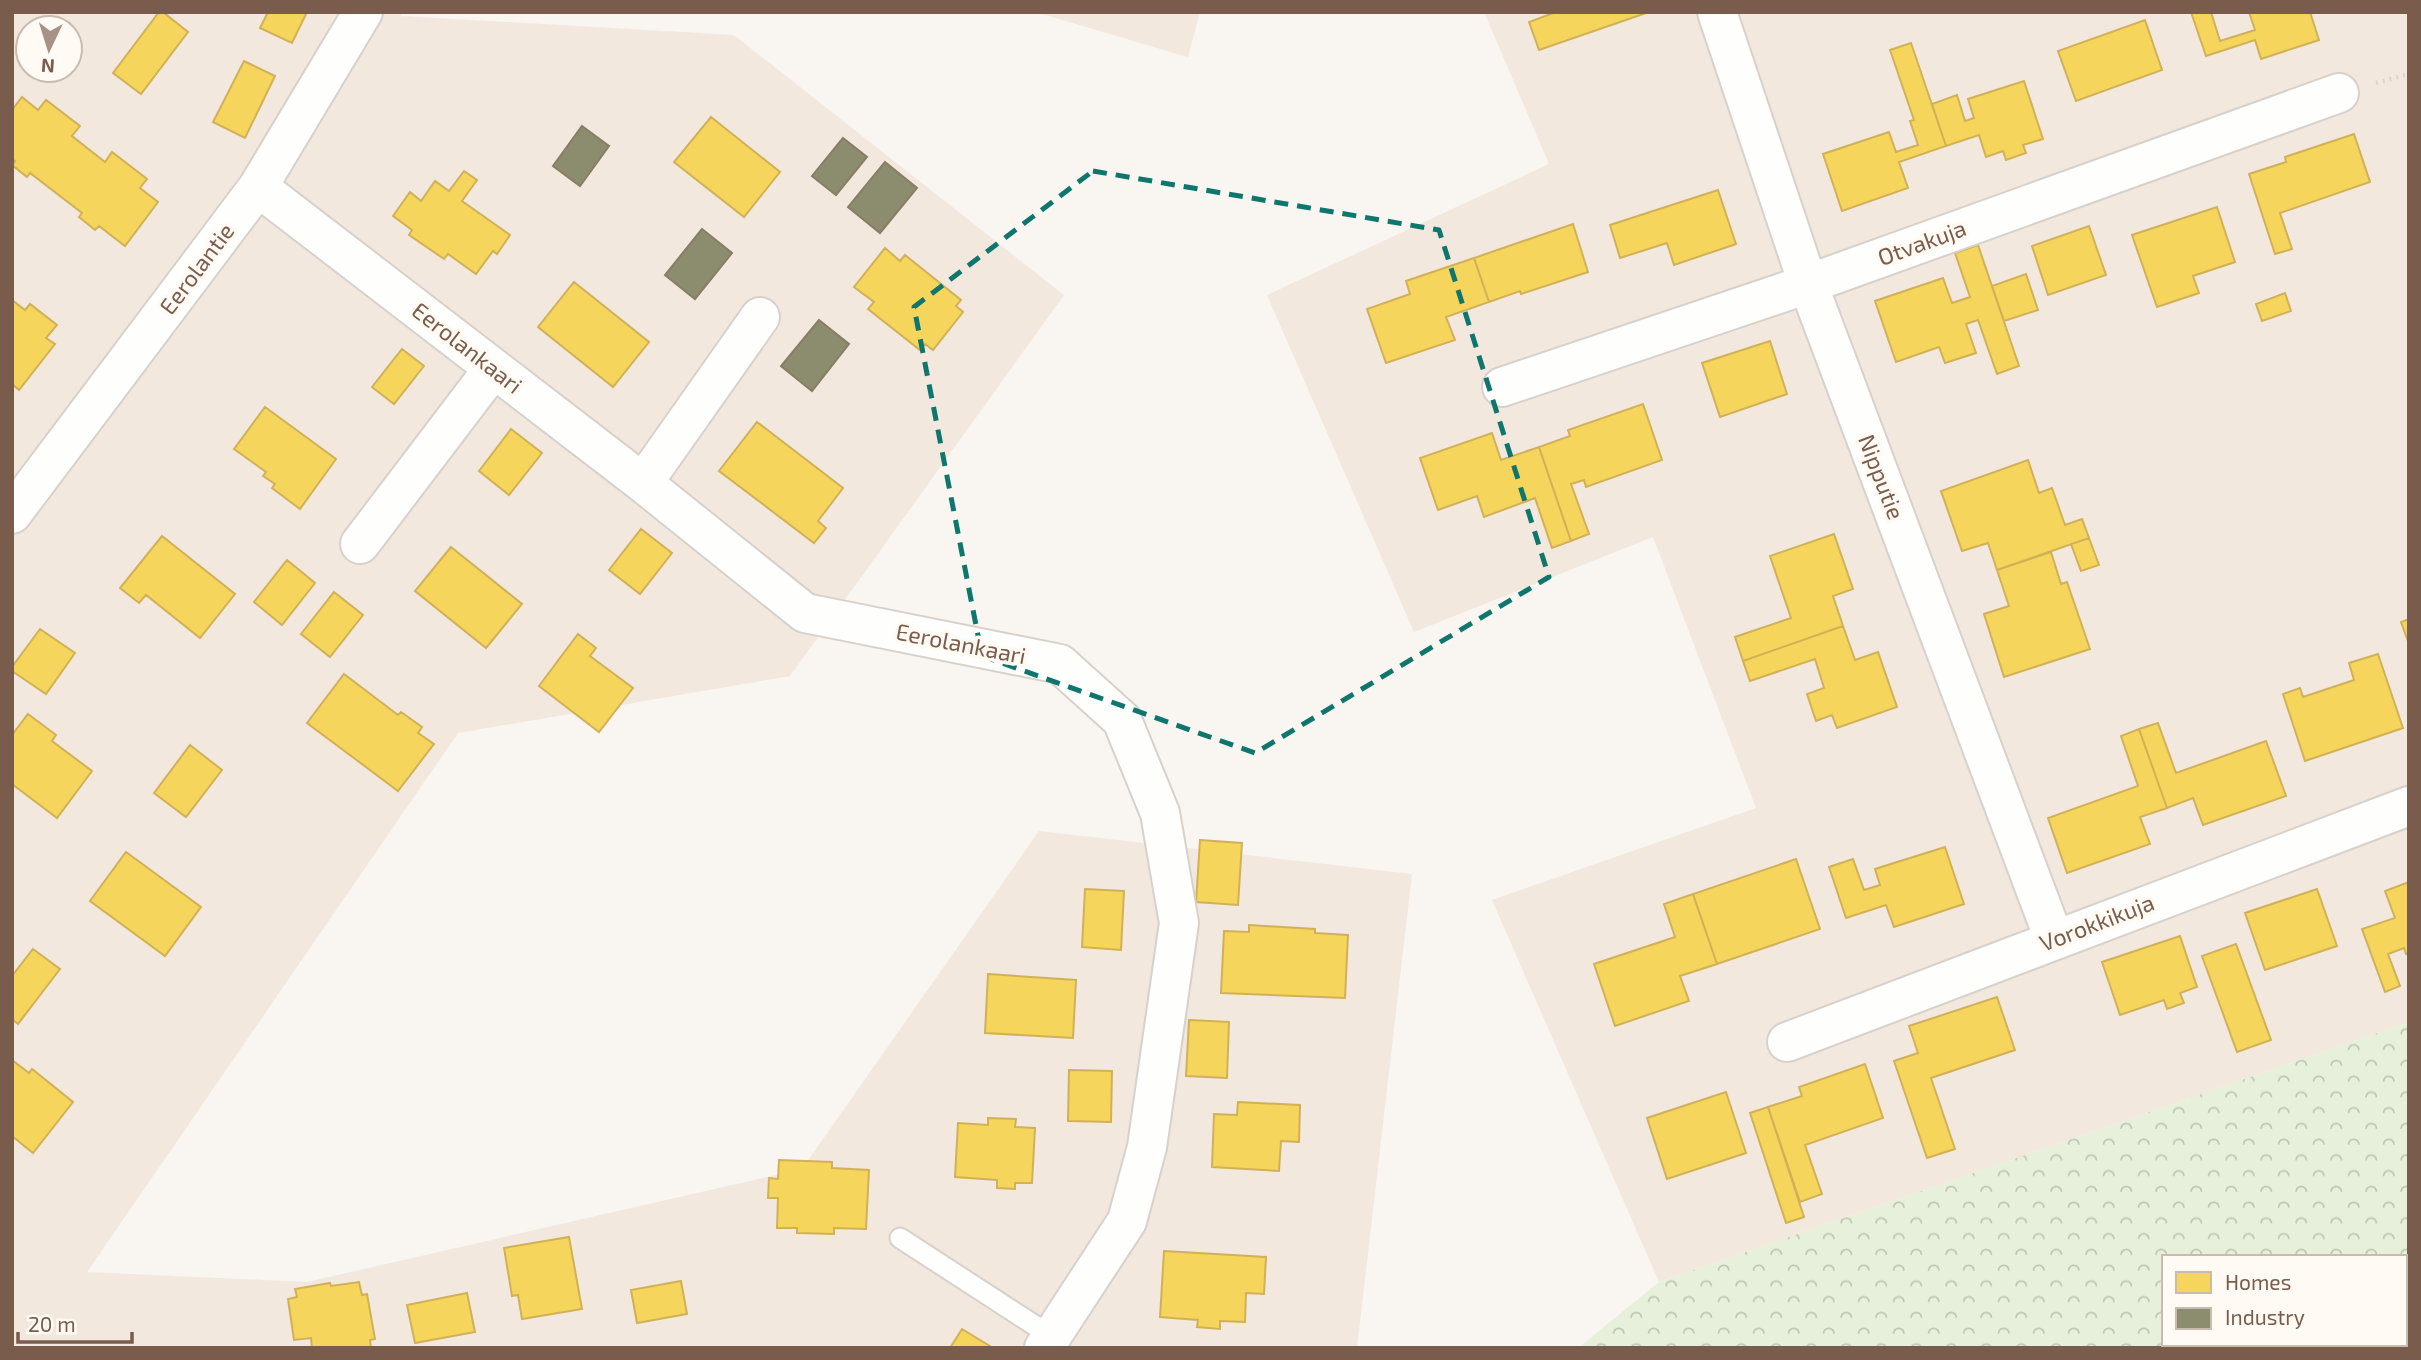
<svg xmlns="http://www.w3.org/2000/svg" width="2421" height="1360" font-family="'Exo 2',sans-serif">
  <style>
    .residential { fill: #f2e8de; fill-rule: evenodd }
    .forest { fill: url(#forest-crowns); fill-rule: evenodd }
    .homes { fill: #f6d55c; stroke: #d1b158; stroke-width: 2 }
    .industry { fill: #8c8c6e; stroke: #877e64; stroke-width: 2 }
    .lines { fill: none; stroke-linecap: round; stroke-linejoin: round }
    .lane-casing { stroke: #d7d1cb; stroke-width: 23 }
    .street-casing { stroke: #d7d1cb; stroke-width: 42 }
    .path { stroke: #dcd5d0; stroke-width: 4.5; stroke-dasharray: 2 5; stroke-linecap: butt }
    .lane { stroke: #fefefd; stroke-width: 19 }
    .street { stroke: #fefefd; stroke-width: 38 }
    .marked { fill: none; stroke: #0f766e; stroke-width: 5; stroke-dasharray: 14 9; stroke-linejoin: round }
    .labels { text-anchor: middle; stroke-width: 7; stroke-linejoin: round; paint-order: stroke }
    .street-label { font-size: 23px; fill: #7a5c4d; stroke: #fffaf3 }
  </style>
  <defs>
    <pattern id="forest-crowns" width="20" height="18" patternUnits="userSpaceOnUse" patternTransform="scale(1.75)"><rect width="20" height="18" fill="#e7f0db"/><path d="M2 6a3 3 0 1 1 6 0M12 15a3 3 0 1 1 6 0" fill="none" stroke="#c0c6b4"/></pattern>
  </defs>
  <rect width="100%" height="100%" fill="#f9f5f0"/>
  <!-- residential -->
  <path class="residential" d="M12 12H402L401 16 734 35 1064 295 790 676 458 733 87 1272 307 1282 802 1169 1039 831 1412 874 1357 1348H12ZM28 28H70V70H28Z
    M1035 12H1200L1188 57Z
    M1484 12H2409V1022L1659 1282 1492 900 1756 808 1653 537 1414 632 1267 295 1549 164Z"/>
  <!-- forest -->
  <path class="forest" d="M2409 1022V1348H1578L1659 1282ZM2164 1257H2405V1344H2164Z"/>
  <!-- homes -->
  <path class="homes" d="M159 12H163L188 32 141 94 113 73Z
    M268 12H307L292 43 260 28Z
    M1556 12H1649L1539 50 1529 22Z
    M2191 12H2211L2220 41 2255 30 2249 12H2310L2319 40 2261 59 2255 40 2206 56Z
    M2145 20 2162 70 2076 101 2058 51Z
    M1911 43 1946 146 1899 162 1908 188 1842 211 1823 154 1889 132 1896 152 1918 145 1910 121 1914 120 1890 50Z
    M244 61 275 76 245 138 213 122Z
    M2024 81 2043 139 2023 145 2026 153 2006 160 2003 151 1986 157 1979 135 1946 146 1932 104 1957 95 1965 121 1974 118 1968 99Z
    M22 97 38 110 46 100 80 126 72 136 105 162 112 152 147 179 140 188 158 202 125 246 99 226 95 230 79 217 82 213 30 173 27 177 12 165 15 161 12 159V110Z
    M711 117 780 172 744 217 674 162Z
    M2354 134 2370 182 2280 213 2292 249 2275 254 2249 174 2286 162 2285 157Z
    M464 171 477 180 462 201 510 235 497 254 493 251 476 274 448 254 444 259 409 235 412 230 393 216 410 192 421 201 435 181 449 191Z
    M1718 190 1736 244 1674 265 1667 243 1620 258 1610 225Z
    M2217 207 2235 262 2193 276 2199 293 2157 307 2132 235Z
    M1573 224 1588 272 1521 294 1520 291 1489 302 1474 258Z
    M2089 226 2106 275 2048 295 2032 246Z
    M1978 245 2019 366 1997 374 1978 320 1966 324 1976 353 1945 363 1939 347 1896 362 1875 301 1943 278 1952 303 1970 297 1955 253Z
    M885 248 900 261 905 255 961 300 956 306 963 312 933 350 925 344 920 350 868 309 874 302 854 287Z
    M1474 258 1489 302 1446 317 1455 340 1386 363 1367 309 1410 294 1406 281Z
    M2026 274 2038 310 2004 321 1992 286Z
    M574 282 649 342 613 387 538 327Z
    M2285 293 2291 311 2262 321 2256 304Z
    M12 300 25 310 30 304 57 325 46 338 55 344 19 390 12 384Z
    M1770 341 1787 394 1720 417 1702 363Z
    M402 349 424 366 394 404 372 387Z
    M1643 404 1662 460 1586 487 1584 480 1571 484 1589 534 1571 541 1539 447 1570 436 1568 430Z
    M265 407 336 459 300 509 272 488 275 484 263 476 266 472 234 449Z
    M757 422 843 488 818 521 826 528 814 543 719 471Z
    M511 429 542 453 509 495 479 471Z
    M1492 433 1501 460 1539 447 1571 541 1552 548 1535 498 1484 517 1477 496 1438 510 1420 458Z
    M2028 460 2039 493 2052 488 2065 525 2082 519 2089 538 1997 570 1988 543 1962 551 1941 491Z
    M641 529 672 553 640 594 609 570Z
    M1834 534 1853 589 1833 596 1843 626 1743 661 1735 637 1791 618 1770 556Z
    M162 536 235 594 200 638 146 595 139 603 120 588Z
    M2089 538 2099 565 2081 571 2071 544Z
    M451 547 522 604 486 648 415 591Z
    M2051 552 2061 584 2067 582 2090 649 2004 677 1984 614 2009 606 1997 570Z
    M287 560 315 583 282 625 254 602Z
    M334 592 363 615 330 657 301 634Z
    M2409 619V644L2401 622Z
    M1843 626 1855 660 1878 652 1897 707 1837 728 1832 715 1816 721 1807 694 1824 688 1815 659 1750 681 1743 661Z
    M40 629 75 653 46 694 12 671V667Z
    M578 634 596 648 590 656 633 688 599 732 539 686Z
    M2378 654 2403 728 2305 761 2283 694 2300 688 2303 697 2354 680 2349 663Z
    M344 674 398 715 401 712 422 727 418 733 434 744 398 791 307 723Z
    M28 714 56 735 52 741 92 771 57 818 12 784V735Z
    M2158 723 2176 773 2266 741 2286 796 2203 825 2193 798 2167 808 2139 729Z
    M2139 729 2167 808 2140 817 2150 844 2067 873 2048 818 2138 786 2121 736Z
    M190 745 222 770 186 817 154 793Z
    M1200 840 1242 843 1238 905 1196 902Z
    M1945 847 1964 904 1894 927 1886 905 1846 918 1829 867 1853 859 1864 890 1880 885 1875 869Z
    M126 852 201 907 165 956 90 901Z
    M1796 859 1820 929 1717 964 1693 894Z
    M2409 882V953L2406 954 2404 948 2388 954 2400 986 2385 992 2362 929 2395 918 2385 891Z
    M1085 889 1124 891 1121 950 1082 947Z
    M2317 889 2337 946 2265 970 2245 913Z
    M1693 894 1717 964 1680 976 1689 1001 1615 1026 1594 964 1675 937 1664 904Z
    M1249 925 1315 929V933L1348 935 1345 998 1221 993 1224 931 1249 932Z
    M2180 936 2197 987 2180 993 2184 1003 2167 1009 2164 1000 2120 1015 2102 962Z
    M2236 944 2271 1040 2237 1052 2202 956Z
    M33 949 60 969 18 1024 12 1019V976Z
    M988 974 1076 980 1073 1038 985 1033Z
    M1997 997 2015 1050 1931 1078 1955 1149 1927 1158 1894 1061 1918 1053 1909 1026Z
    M1189 1020 1229 1022 1227 1078 1186 1076Z
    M12 1060 29 1073 32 1069 73 1102 33 1153 12 1136Z
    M1865 1064 1883 1118 1805 1145 1822 1194 1800 1202 1768 1107 1802 1096 1799 1087Z
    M1069 1070 1112 1071 1111 1122 1068 1121Z
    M1726 1092 1746 1153 1667 1179 1647 1118Z
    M1238 1102 1300 1105 1299 1142 1281 1141 1279 1171 1212 1167 1214 1114 1237 1115Z
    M1768 1107 1804 1217 1786 1223 1750 1113Z
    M988 1118 1016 1119 1015 1127 1035 1128 1032 1183H1015V1189L997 1188V1180L955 1177 958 1123 988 1125Z
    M779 1160 832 1162V1168L869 1170 866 1229 834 1228V1234L797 1233V1228H777L778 1198H768L769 1178 778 1179Z
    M569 1237 582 1309 522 1319 518 1295 512 1296 504 1248Z
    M1164 1251 1266 1257 1264 1294 1246 1293 1245 1322 1220 1321V1329L1197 1327 1198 1320 1160 1317Z
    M681 1281 687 1314 637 1323 631 1290Z
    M359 1282 362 1295 367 1294 375 1339 370 1340 371 1348H312L311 1338 294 1340 288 1299 297 1297 295 1289 330 1283 331 1286Z
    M467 1293 475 1332 415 1343 407 1305Z
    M962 1329 993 1348H950Z"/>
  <!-- industry -->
  <path class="industry" d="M582 126 609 146 580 186 553 166Z
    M843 138 867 157 836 195 812 176Z
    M885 162 917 188 880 233 848 207Z
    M702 229 732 253 695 299 665 275Z
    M819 320 849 344 812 391 781 366Z"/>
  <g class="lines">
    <!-- lane casing -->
    <g class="lane-casing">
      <path id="lane" d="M900 1238 1051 1336"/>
    </g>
    <!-- street casing -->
    <g class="street-casing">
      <path id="street" d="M1717 12 1808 284 2054 939
        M258 187 643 483 805 613 1060 664 1122 720 1160 813 1179 923 1147 1147 1127 1221 1044 1348
        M1502 387 1808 284 2339 93
        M643 483 760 317
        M12 514 258 187 363 12
        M360 544 493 369
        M1787 1042 2409 806"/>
    </g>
    <!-- path -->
    <path class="path" d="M2376 83 2409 74"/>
    <!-- lane -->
    <use href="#lane" class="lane"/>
    <!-- street -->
    <use href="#street" class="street"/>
  </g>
  <!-- marked area -->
  <path class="marked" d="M1093 171 1439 230 1549 577 1255 753 982 656 914 307Z"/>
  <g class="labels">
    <!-- street labels -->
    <g class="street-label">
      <text transform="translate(1922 243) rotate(-20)" y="8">Otvakuja</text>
      <text transform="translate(197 269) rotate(-53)" y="8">Eerolantie</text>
      <text transform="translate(467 348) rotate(38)" y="8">Eerolankaari</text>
      <text transform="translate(1881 477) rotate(69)" y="8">Nipputie</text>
      <text transform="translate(961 644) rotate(11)" y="8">Eerolankaari</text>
      <text transform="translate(2097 923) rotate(-21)" y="8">Vorokkikuja</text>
    </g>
  </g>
  <!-- border -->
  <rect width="2421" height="1360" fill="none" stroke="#7a5c4d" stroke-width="28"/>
  <!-- legend -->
  <rect x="2162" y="1255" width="245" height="91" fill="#fffaf3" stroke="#cabbb1" stroke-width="2"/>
  <rect x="2176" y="1272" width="35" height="21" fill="#f6d55c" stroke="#cabbb1" stroke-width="2"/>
  <text x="2225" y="1290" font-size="21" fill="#7a5c4d">Homes</text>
  <rect x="2176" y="1308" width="35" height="21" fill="#8c8c6e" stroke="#cabbb1" stroke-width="2"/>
  <text x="2225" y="1325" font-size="21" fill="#7a5c4d">Industry</text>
  <!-- north arrow -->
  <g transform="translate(49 49) rotate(184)"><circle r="33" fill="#fffaf3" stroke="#cabbb1" stroke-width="2"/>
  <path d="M0-5L12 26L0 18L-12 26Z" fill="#a69286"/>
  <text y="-10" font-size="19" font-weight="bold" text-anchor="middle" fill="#7a5c4d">N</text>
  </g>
  <!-- scale -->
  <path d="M18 1332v10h114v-10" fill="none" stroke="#7a5c4d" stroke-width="3.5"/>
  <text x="28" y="1332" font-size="21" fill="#7a5c4d" stroke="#fffaf3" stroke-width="5" paint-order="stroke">20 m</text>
</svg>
